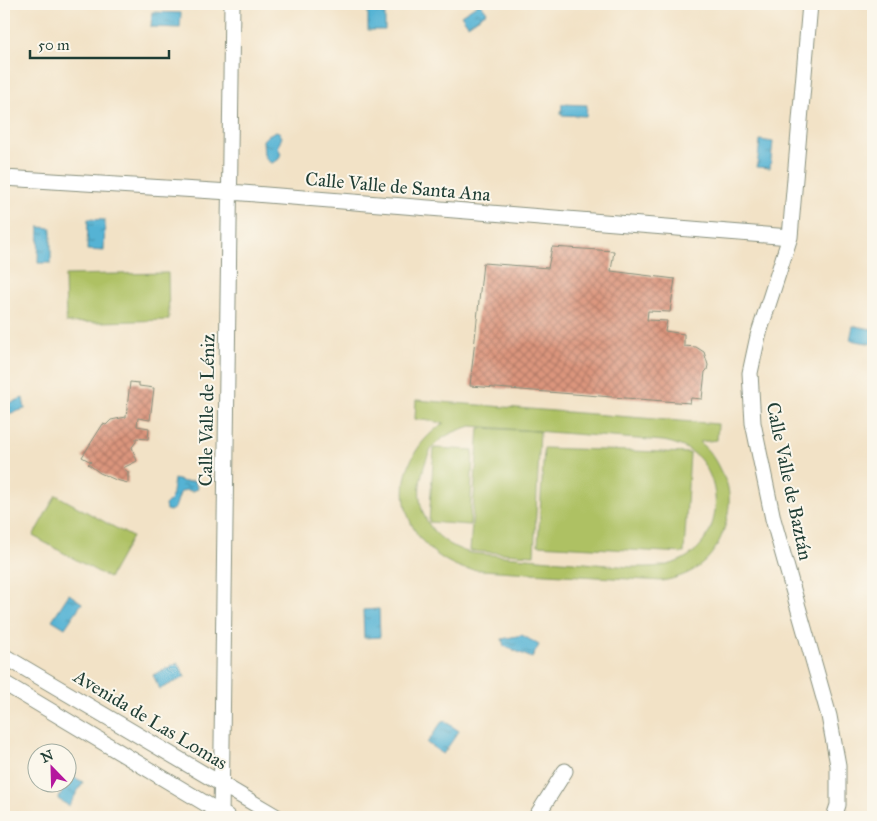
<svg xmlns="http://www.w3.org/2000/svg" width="877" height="821" font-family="'IM FELL Great Primer',serif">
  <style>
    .garden { fill: #aec164; stroke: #667f4c; fill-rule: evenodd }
    .water { fill: url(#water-ripples); stroke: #3a7884 }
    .building { fill: url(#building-cross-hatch) }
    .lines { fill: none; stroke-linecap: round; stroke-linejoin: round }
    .street-casing { stroke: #88907d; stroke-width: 17 }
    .street { stroke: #fff; stroke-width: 15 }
    .labels { text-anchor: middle; stroke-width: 4; stroke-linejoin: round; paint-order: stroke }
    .street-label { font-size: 19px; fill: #1f3d34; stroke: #fbf7ec }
  </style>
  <defs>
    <pattern id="water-ripples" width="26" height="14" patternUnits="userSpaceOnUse" patternTransform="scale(1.25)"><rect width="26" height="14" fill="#55b3d4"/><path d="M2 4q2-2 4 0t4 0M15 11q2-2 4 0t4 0" fill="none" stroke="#4693ad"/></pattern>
    <pattern id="building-cross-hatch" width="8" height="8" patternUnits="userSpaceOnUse" patternTransform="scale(1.25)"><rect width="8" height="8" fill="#dc957d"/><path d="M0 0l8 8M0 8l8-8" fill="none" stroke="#b27b67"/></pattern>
  </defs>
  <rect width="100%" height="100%" fill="#fbf7ec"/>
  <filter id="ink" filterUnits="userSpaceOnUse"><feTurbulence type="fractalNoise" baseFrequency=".02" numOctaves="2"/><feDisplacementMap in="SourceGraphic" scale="10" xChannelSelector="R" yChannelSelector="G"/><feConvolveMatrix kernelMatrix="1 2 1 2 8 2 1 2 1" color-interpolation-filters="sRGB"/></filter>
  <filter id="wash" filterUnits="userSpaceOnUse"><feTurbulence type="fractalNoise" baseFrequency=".0096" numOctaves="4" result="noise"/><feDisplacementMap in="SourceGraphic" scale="20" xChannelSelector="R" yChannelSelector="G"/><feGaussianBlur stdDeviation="1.12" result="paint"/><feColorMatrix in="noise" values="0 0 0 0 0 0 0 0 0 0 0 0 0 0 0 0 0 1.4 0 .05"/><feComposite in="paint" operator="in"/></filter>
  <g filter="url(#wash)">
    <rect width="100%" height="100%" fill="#f2e2c6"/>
    <!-- garden -->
    <path class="garden" d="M168 273 169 320 66 323 65 275Z
      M416 400 718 424 717 440 699 442C709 450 715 459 720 470 722 474 725 479 727 484 731 497 729 513 725 526 715 559 696 575 662 581L465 569C395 546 382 464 444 423L415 419ZM471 426 663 441C676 443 691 449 700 459 726 491 719 544 679 561 664 568 647 567 630 567L470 553C430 541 410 508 424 467 426 460 429 451 434 446 443 435 458 430 471 426Z
      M479 428 540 431 534 555 470 551Z
      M434 448 473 450 470 525 429 522Z
      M544 448 690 453 684 553 538 545Z
      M56 495 132 537 109 578 33 536Z"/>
    <!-- water -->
    <path class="water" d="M368 4H385V30H368Z
      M478 4H481L487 12 468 25 461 15Z
      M152 12 181 13 180 28 151 27Z
      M562 104 587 105 586 116 561 115Z
      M276 131 279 132 282 137 278 147 281 154 278 160 272 163 268 161 264 155 263 140 268 135Z
      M760 140 773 142 770 168 757 167Z
      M88 219 105 220 104 251 87 250Z
      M39 227 51 228V263H38Z
      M853 326 873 329V344L850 340Z
      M4 397 10 403 23 398 25 409 4 415Z
      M174 479 185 482 194 481 198 489 192 491 185 490 180 493 175 508 170 511 166 510 165 505 171 499Z
      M69 594 82 603 65 628 52 620Z
      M379 609 380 637 364 638 363 610Z
      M522 635 539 645 532 658 504 646 502 639Z
      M178 663 185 677 160 689 153 675Z
      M443 720 459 731 443 754 427 743Z
      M72 776 83 782 69 806 58 799Z"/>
    <g id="blocks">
      <!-- building -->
      <path class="building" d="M552 247 614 251 611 271 675 279 670 312 648 311 647 320 667 321 665 331 684 334V346L696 347 704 352 708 365 707 370 705 372 702 399 691 398 690 403 470 386 483 263 548 268Z
        M130 382 139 383V386L154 388 150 420 138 418 137 426 149 428 148 439 136 438V442L132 447 137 461 123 468 128 472V483L116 480 100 473 88 464 91 462 82 457 103 424 106 425 111 420 126 417Z"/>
    </g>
  </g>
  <g filter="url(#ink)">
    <use href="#blocks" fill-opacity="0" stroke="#88907d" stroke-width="1"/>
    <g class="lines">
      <!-- street casing -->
      <g class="street-casing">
        <path id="street" d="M810 4 790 237 758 336 750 373 753 423 773 519 829 716 838 765V805L834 817
          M4 178 230 192 790 237
          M4 656 277 817
          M4 683 228 817
          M221 817 232 4
          M536 817 565 771"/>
      </g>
      <!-- street -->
      <use href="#street" class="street"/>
    </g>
  </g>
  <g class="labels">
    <!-- street labels -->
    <g class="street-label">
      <text transform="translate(398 186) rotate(5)" y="7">Calle Valle de Santa Ana</text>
      <text transform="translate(206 410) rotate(-89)" y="7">Calle Valle de Léniz</text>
      <text transform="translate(790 481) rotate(78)" y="7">Calle Valle de Baztán</text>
      <text transform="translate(151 719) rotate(31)" y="7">Avenida de Las Lomas</text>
    </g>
  </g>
  <!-- margin -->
  <rect width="877" height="821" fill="none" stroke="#fbf7ec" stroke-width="20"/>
  <!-- north arrow -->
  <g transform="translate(52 768) rotate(337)"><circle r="24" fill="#fbf7ec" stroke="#a3ada2"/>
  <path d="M0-4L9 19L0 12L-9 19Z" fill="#b5179e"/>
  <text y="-8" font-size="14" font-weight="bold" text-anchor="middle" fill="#1f3d34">N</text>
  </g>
  <!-- scale -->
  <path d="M30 50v8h139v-8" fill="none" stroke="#1f3d34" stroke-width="2.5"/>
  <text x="38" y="50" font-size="15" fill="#1f3d34" stroke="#fbf7ec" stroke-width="4" paint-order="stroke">50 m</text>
</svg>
